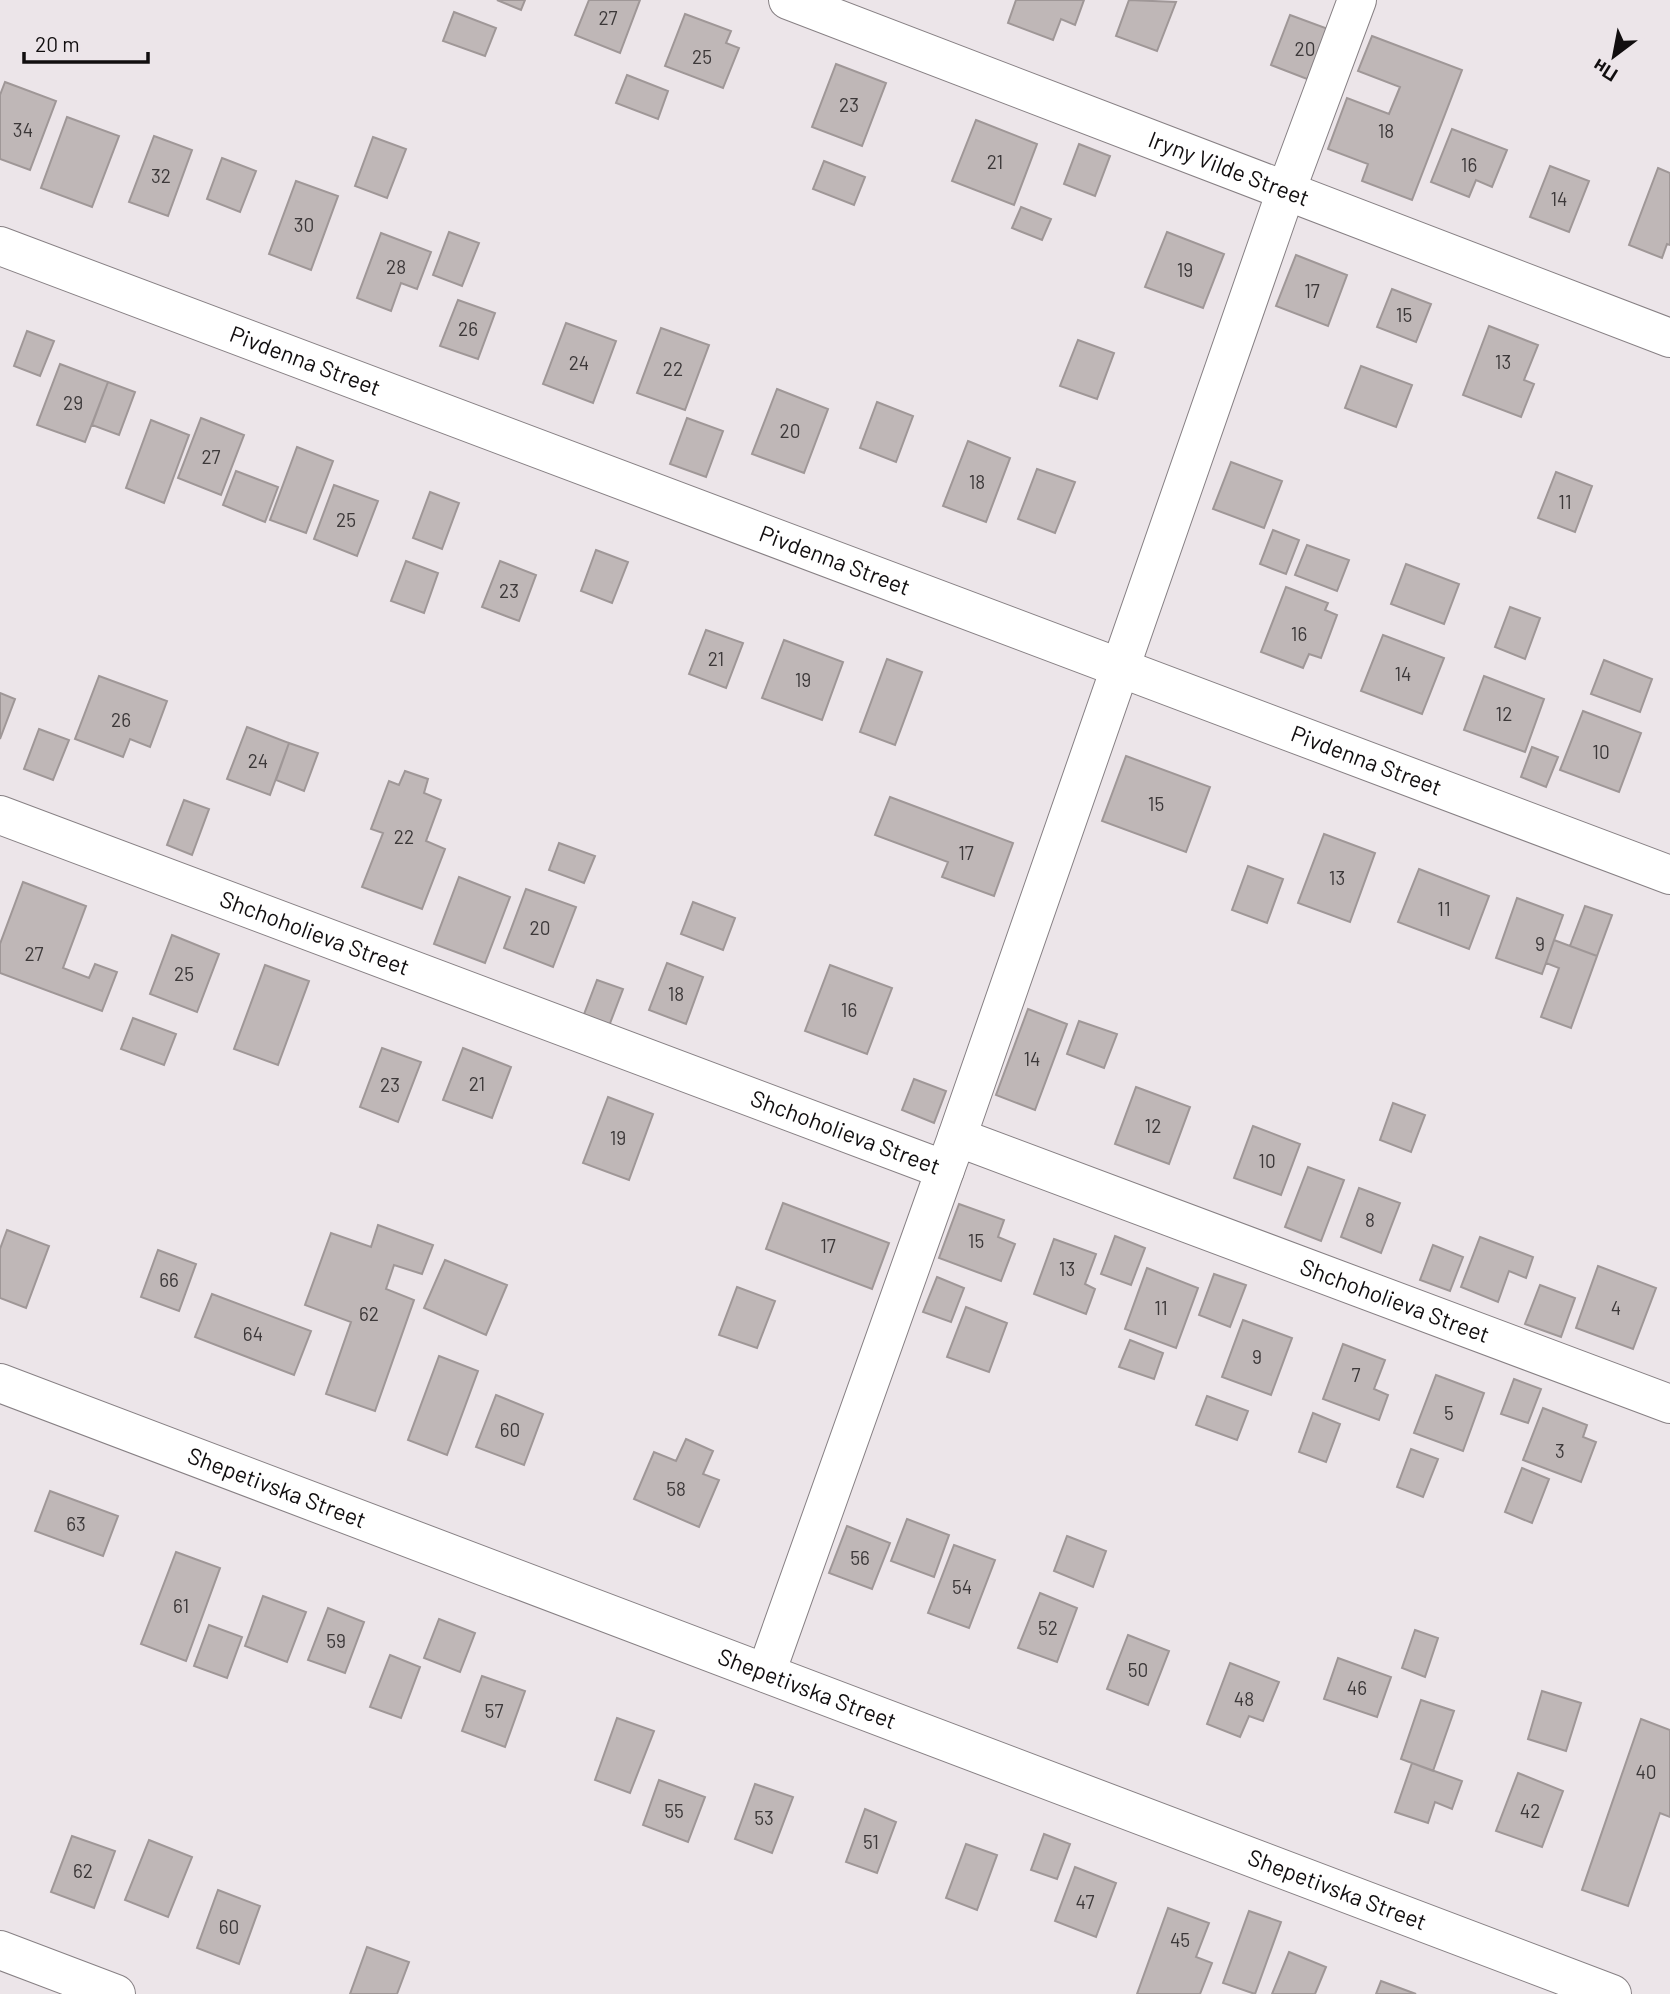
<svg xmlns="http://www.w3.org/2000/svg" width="1670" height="1994" font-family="Barlow,sans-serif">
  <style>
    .building { fill: #bfb7b7; stroke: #9f9797; stroke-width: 2 }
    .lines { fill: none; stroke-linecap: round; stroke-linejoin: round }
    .minor-casing { stroke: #878084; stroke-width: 40 }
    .minor { stroke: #fff; stroke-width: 38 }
    .labels { text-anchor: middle; stroke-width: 6; stroke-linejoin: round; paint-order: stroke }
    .number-label { font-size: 19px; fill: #3c3839 }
    .street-label { font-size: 23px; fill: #110e0f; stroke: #ece5e9 }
  </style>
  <rect width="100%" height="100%" fill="#ece5e9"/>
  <!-- building -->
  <path class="building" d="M497 0H525L521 10Z
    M589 0H640L620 53 575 35Z
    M1016 0H1084L1075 25 1061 19 1053 40 1008 23Z
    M1129 0 1176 2 1157 51 1116 36Z
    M454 12 496 28 485 56 443 41Z
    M685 14 731 31 726 43 739 48 723 88 665 66Z
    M1290 15 1339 33 1320 84 1271 65Z
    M1372 36 1462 70 1412 200 1362 181 1368 164 1328 149 1347 98 1389 114 1400 87 1358 71Z
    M836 64 886 83 862 146 812 127Z
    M627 75 668 91 658 119 616 103Z
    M5 82 56 101 30 170 0 159V95Z
    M67 117 119 136 92 207 41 188Z
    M976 120 1037 144 1014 205 952 181Z
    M1452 129 1507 150 1492 187 1476 180 1469 197 1431 182Z
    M154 136 192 150 168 216 129 202Z
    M373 137 406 149 387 198 355 186Z
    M1079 144 1110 156 1095 196 1064 184Z
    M222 158 256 171 240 212 207 199Z
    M824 161 865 177 854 205 813 189Z
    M1550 166 1589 181 1569 232 1530 217Z
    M1658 168 1670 173V245L1667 244 1662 258 1629 245Z
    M296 181 338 196 311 270 269 254Z
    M1021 207 1051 219 1042 240 1012 228Z
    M449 232 479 243 462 286 433 275Z
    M1167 232 1224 254 1203 308 1145 287Z
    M381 233 431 252 417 289 401 283 391 311 357 298Z
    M1296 255 1347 275 1328 326 1276 306Z
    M1392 289 1431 304 1416 342 1377 327Z
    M458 300 495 313 478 359 440 346Z
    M566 323 616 341 593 403 543 384Z
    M1489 326 1538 345 1524 380 1534 384 1521 417 1463 395Z
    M661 328 709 345 685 410 637 393Z
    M27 331 54 341 40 376 14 366Z
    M1078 340 1114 353 1097 399 1060 386Z
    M60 364 108 382 85 442 37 425Z
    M1361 366 1412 385 1396 427 1345 408Z
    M108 382 135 392 119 435 92 425Z
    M777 389 828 409 804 473 752 454Z
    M877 402 913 416 896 462 860 448Z
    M201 418 244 435 221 495 178 478Z
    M687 418 723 431 706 477 670 464Z
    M151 420 189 435 164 503 126 488Z
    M968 441 1010 458 986 522 943 506Z
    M297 447 333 461 306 533 270 520Z
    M1231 462 1282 481 1264 528 1213 509Z
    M1037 469 1075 482 1055 533 1018 519Z
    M236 471 278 487 265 522 223 505Z
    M1556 472 1592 486 1575 532 1538 518Z
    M334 485 378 501 357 556 314 539Z
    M430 492 459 503 442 549 413 538Z
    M1273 530 1299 540 1286 574 1260 564Z
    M1307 545 1349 560 1337 591 1295 575Z
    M596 550 628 562 612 603 581 591Z
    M406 561 438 573 424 613 391 601Z
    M500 561 536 575 519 621 482 607Z
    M1406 564 1459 584 1444 624 1391 604Z
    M1286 587 1328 603 1325 610 1337 615 1321 658 1309 654 1303 668 1261 652Z
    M1510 607 1540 618 1525 659 1495 647Z
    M706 630 743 643 726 688 689 674Z
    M1383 635 1444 658 1422 714 1361 691Z
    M784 640 843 662 822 720 762 698Z
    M887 659 922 672 895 745 860 732Z
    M1604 660 1652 679 1640 712 1591 694Z
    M99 676 167 701 150 747 130 739 123 757 75 739Z
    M1484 676 1544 699 1525 752 1464 730Z
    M0 693 15 699 0 739Z
    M1583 711 1641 733 1619 792 1560 770Z
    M247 727 289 743 270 795 227 779Z
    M39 729 69 740 53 780 24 769Z
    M289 743 318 753 304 791 276 780Z
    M1532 747 1558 757 1546 787 1521 777Z
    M1126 756 1210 787 1186 852 1102 821Z
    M405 771 428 779 424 793 441 800 426 841 445 849 422 909 362 887 383 833 371 829 389 781 399 785Z
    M890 797 1013 843 994 896 942 877 948 862 875 835Z
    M184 800 209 809 192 855 167 845Z
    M1324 834 1375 853 1350 922 1298 903Z
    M559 843 595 856 584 883 549 870Z
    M1248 866 1283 879 1267 923 1232 910Z
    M1419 869 1489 896 1469 949 1398 922Z
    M459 877 510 897 485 963 434 944Z
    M23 882 86 906 63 968 89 978 95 964 117 972 102 1011 0 973V944Z
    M526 889 576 907 553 967 504 948Z
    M1517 898 1563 915 1542 974 1496 958Z
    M693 902 735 918 723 950 681 934Z
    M1585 906 1612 915 1597 956 1570 946Z
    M172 935 219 954 197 1012 150 994Z
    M1554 940 1597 956 1571 1028 1541 1017 1559 968 1546 963Z
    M667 963 703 977 686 1024 649 1010Z
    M265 965 309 981 278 1065 234 1049Z
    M830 965 892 988 867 1054 805 1031Z
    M597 980 623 989 609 1026 583 1017Z
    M1028 1009 1067 1024 1035 1110 996 1095Z
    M133 1018 176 1034 164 1065 121 1049Z
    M1079 1021 1117 1034 1104 1068 1067 1054Z
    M382 1048 421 1062 398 1122 360 1107Z
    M463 1048 511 1067 492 1118 443 1100Z
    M914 1079 946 1091 934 1123 902 1110Z
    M1136 1087 1190 1107 1169 1164 1115 1144Z
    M608 1097 653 1114 629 1180 583 1163Z
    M1393 1103 1425 1115 1411 1152 1380 1140Z
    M1253 1126 1300 1144 1281 1195 1234 1178Z
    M1308 1167 1344 1180 1321 1241 1285 1227Z
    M1359 1188 1400 1203 1381 1253 1341 1237Z
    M783 1203 889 1243 872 1289 766 1249Z
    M959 1204 1004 1220 998 1237 1015 1244 1001 1281 939 1258Z
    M378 1225 433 1245 422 1274 394 1265 386 1289 414 1300 375 1411 326 1394 351 1322 305 1305 331 1233 371 1247Z
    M7 1230 49 1246 26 1308 0 1298V1249Z
    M1115 1236 1145 1248 1131 1285 1101 1274Z
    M1480 1237 1533 1257 1526 1278 1509 1271 1498 1302 1461 1287Z
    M1054 1239 1096 1254 1085 1284 1095 1289 1086 1314 1034 1294Z
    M1433 1245 1463 1257 1450 1291 1420 1280Z
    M158 1250 196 1264 179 1311 141 1297Z
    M445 1260 507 1285 486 1335 424 1308Z
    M1598 1266 1656 1288 1633 1349 1576 1328Z
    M1147 1268 1198 1288 1176 1348 1125 1329Z
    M1214 1274 1246 1285 1230 1327 1199 1315Z
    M937 1277 964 1288 951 1322 923 1312Z
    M1540 1285 1575 1298 1561 1337 1525 1324Z
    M737 1287 775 1301 757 1348 719 1335Z
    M212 1294 311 1331 294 1375 195 1337Z
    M966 1307 1007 1323 989 1372 947 1357Z
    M1243 1320 1292 1338 1271 1395 1222 1377Z
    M1130 1340 1163 1353 1154 1379 1119 1367Z
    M1343 1344 1385 1360 1374 1389 1388 1395 1379 1420 1323 1399Z
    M439 1356 478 1371 447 1455 408 1440Z
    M1436 1375 1484 1393 1463 1451 1414 1433Z
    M1514 1379 1541 1389 1528 1423 1501 1414Z
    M496 1395 543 1414 524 1465 476 1447Z
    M1207 1396 1248 1411 1237 1440 1196 1425Z
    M1543 1408 1587 1425 1583 1437 1596 1442 1581 1482 1523 1460Z
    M1313 1413 1340 1424 1326 1462 1299 1452Z
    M686 1439 713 1451 703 1474 719 1480 699 1527 634 1499 654 1452 676 1461Z
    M1411 1449 1438 1459 1423 1497 1397 1487Z
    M1522 1468 1549 1479 1532 1523 1505 1512Z
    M50 1491 118 1516 103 1556 35 1531Z
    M907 1519 949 1535 934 1577 891 1561Z
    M847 1526 890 1543 872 1589 829 1573Z
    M1067 1536 1106 1551 1093 1587 1054 1571Z
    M954 1545 995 1560 969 1628 928 1613Z
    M176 1552 220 1568 186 1661 141 1644Z
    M1040 1593 1077 1608 1057 1662 1018 1648Z
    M263 1596 306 1612 287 1662 245 1646Z
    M328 1608 364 1622 345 1673 308 1660Z
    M439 1619 475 1633 460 1672 424 1658Z
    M209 1625 242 1637 227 1678 194 1666Z
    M1415 1630 1438 1638 1425 1677 1402 1668Z
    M1128 1635 1169 1651 1148 1705 1107 1689Z
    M390 1655 420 1667 401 1718 370 1707Z
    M1338 1658 1391 1677 1377 1717 1324 1699Z
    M1230 1663 1279 1682 1263 1721 1249 1716 1240 1737 1207 1724Z
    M482 1676 525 1691 505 1747 462 1731Z
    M1542 1691 1581 1703 1566 1751 1528 1739Z
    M1421 1700 1454 1711 1433 1771 1401 1759Z
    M617 1718 654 1731 630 1793 595 1780Z
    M1641 1719 1670 1730V1817L1660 1813 1628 1906 1582 1890Z
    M1412 1763 1462 1781 1452 1809 1435 1802 1428 1823 1395 1812Z
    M1518 1773 1563 1791 1542 1847 1496 1831Z
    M659 1780 705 1797 688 1842 643 1825Z
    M755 1784 793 1797 772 1853 735 1839Z
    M865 1809 896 1822 877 1873 846 1862Z
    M1044 1834 1070 1844 1057 1879 1031 1870Z
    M72 1836 115 1851 94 1908 51 1892Z
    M149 1840 192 1857 168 1917 125 1900Z
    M966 1844 997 1855 977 1910 946 1898Z
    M1075 1867 1116 1883 1096 1937 1055 1921Z
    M218 1890 260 1906 239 1964 197 1948Z
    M1168 1908 1209 1923 1196 1957 1212 1963 1200 1994H1137Z
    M1249 1911 1281 1922 1255 1994 1223 1983Z
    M367 1947 409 1962 397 1994H350Z
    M1289 1952 1326 1967 1315 1994H1272Z
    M1381 1981 1416 1994H1376Z"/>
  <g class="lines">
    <!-- minor casing -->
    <g class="minor-casing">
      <g id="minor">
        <path id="s1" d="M788 0 1670 338"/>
        <path id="s2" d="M0 246 1670 875"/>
        <path id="s3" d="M0 815 945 1170 957 1137 1670 1404"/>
        <path d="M957 1137 1286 191 1357 0"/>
        <path id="s4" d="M0 1383 1612 1994"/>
        <path d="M766 1673 945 1170"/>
        <path d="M0 1950 116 1994"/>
      </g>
    </g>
    <!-- minor -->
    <use href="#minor" class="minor"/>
  </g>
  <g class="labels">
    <!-- number labels -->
    <g class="number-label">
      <text x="608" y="25">27</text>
      <text x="1305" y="56">20</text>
      <text x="702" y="64">25</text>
      <text x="849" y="112">23</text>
      <text x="23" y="137">34</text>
      <text x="1386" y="138">18</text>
      <text x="995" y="169">21</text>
      <text x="1469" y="172">16</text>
      <text x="161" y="183">32</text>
      <text x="1559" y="206">14</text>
      <text x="304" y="232">30</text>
      <text x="396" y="274">28</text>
      <text x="1185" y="277">19</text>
      <text x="1312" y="298">17</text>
      <text x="1404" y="322">15</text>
      <text x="468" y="336">26</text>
      <text x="1503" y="369">13</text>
      <text x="579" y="370">24</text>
      <text x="673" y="376">22</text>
      <text x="73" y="410">29</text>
      <text x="790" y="438">20</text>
      <text x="211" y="464">27</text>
      <text x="977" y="489">18</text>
      <text x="1565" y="509">11</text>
      <text x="346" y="527">25</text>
      <text x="509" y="598">23</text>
      <text x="1299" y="641">16</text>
      <text x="716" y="666">21</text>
      <text x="1403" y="681">14</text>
      <text x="803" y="687">19</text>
      <text x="1504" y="721">12</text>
      <text x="121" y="727">26</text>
      <text x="1601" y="759">10</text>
      <text x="258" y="768">24</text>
      <text x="1156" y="811">15</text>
      <text x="404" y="844">22</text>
      <text x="966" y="860">17</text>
      <text x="1337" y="885">13</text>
      <text x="1444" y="916">11</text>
      <text x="540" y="935">20</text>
      <text x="1540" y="951">9</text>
      <text x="34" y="961">27</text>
      <text x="184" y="981">25</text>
      <text x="676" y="1001">18</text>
      <text x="849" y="1017">16</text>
      <text x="1032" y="1066">14</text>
      <text x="477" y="1091">21</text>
      <text x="390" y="1092">23</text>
      <text x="1153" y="1133">12</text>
      <text x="618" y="1145">19</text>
      <text x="1267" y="1168">10</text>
      <text x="1370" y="1227">8</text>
      <text x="976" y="1248">15</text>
      <text x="828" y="1253">17</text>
      <text x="1067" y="1276">13</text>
      <text x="169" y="1287">66</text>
      <text x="1161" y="1315">11</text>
      <text x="1616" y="1315">4</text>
      <text x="369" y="1321">62</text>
      <text x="253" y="1341">64</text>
      <text x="1257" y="1364">9</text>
      <text x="1356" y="1382">7</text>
      <text x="1449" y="1420">5</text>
      <text x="510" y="1437">60</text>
      <text x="1560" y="1458">3</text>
      <text x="676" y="1496">58</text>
      <text x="76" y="1531">63</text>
      <text x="860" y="1565">56</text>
      <text x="962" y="1594">54</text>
      <text x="181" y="1613">61</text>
      <text x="1048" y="1635">52</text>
      <text x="336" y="1648">59</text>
      <text x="1138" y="1677">50</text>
      <text x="1357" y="1695">46</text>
      <text x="1244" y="1706">48</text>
      <text x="494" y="1718">57</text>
      <text x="1646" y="1779">40</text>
      <text x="674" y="1818">55</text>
      <text x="1530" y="1818">42</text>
      <text x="764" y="1825">53</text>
      <text x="871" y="1849">51</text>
      <text x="83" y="1878">62</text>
      <text x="1085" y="1909">47</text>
      <text x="229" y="1934">60</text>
      <text x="1180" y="1947">45</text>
    </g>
    <!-- street labels -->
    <g class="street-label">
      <text dy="8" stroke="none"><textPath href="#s1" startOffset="472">Iryny Vilde Street</textPath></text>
      <text dy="8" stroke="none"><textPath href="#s2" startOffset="326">Pivdenna Street</textPath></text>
      <text dy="8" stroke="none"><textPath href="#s2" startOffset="892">Pivdenna Street</textPath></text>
      <text dy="8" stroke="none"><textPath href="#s2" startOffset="1460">Pivdenna Street</textPath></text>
      <text dy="8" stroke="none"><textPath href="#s3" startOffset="336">Shchoholieva Street</textPath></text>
      <text dy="8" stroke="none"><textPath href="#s3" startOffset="903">Shchoholieva Street</textPath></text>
      <text dy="8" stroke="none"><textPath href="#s3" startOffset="1512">Shchoholieva Street</textPath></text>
      <text dy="8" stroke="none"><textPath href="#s4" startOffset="296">Shepetivska Street</textPath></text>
      <text dy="8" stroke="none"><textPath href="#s4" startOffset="863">Shepetivska Street</textPath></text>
      <text dy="8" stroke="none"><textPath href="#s4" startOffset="1430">Shepetivska Street</textPath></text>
    </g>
  </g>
  <!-- north arrow -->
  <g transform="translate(1614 56) rotate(212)" stroke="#ece5e9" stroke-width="5" paint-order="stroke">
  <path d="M0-5L12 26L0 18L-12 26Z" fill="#110e0f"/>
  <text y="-10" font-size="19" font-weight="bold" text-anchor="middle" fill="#110e0f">Пн</text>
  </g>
  <!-- scale -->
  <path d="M24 52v10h124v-10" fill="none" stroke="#110e0f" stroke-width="3.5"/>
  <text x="35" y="52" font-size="21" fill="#110e0f" stroke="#ece5e9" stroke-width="5" paint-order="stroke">20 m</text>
</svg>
